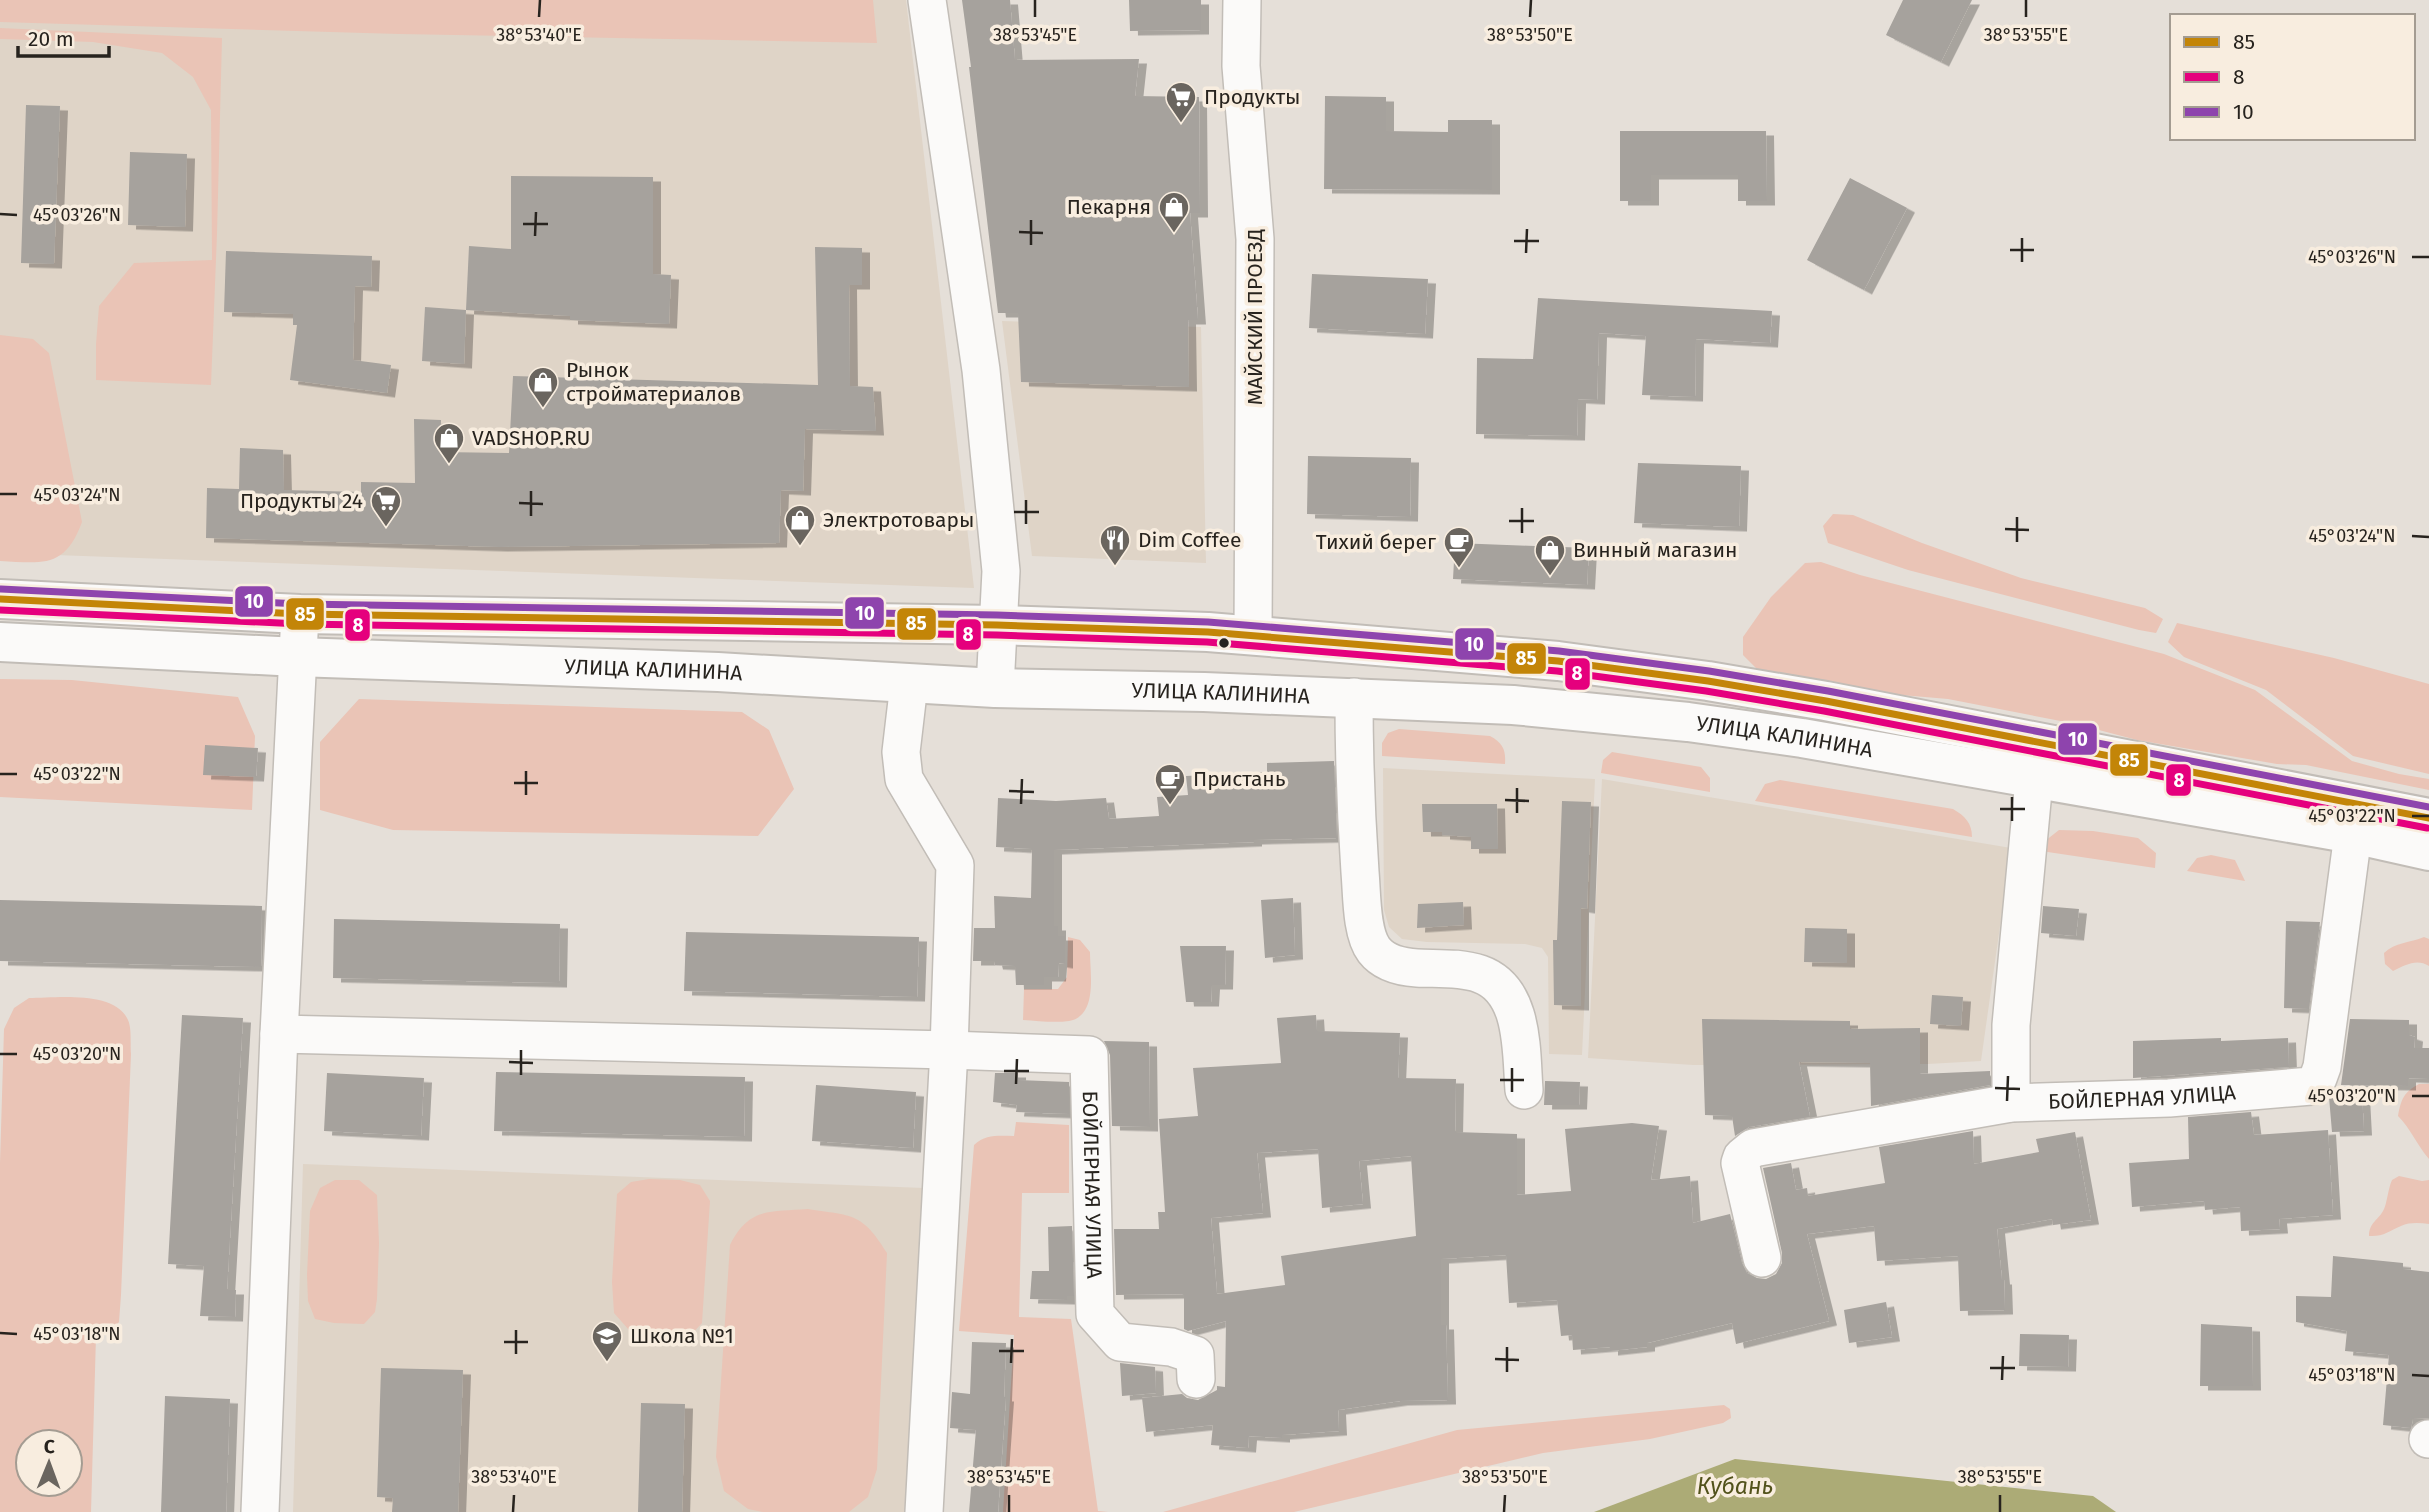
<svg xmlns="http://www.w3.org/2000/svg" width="2429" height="1512" font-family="'Fira Sans',sans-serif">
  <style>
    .built { fill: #dfd4c7 }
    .green { fill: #eac4b6; fill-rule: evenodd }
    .water { fill: #acab76 }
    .building { fill: #a6a29d; fill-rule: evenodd; filter: url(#shadow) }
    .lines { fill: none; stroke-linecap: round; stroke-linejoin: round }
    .street-casing { stroke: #c2bdb7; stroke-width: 40 }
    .highway-casing { stroke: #c2bdb7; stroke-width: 42 }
    .street { stroke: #fbfaf9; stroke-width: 37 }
    .highway { stroke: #fbfaf9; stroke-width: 38 }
    .bus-1-casing { stroke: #f8eddf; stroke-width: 12 }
    .bus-2-casing { stroke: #f8eddf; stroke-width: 12 }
    .bus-3-casing { stroke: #f8eddf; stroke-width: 12 }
    .bus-1 { stroke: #c38508; stroke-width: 7 }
    .bus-2 { stroke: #e5007d; stroke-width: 7 }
    .bus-3 { stroke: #8e44ad; stroke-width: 7 }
    .ticks { fill: none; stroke: #27231e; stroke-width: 2.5 }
    .bus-dot { fill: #27231e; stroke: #f8eddf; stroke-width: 2.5 }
    .labels { text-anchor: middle; stroke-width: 7; stroke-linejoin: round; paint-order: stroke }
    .poi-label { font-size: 21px; fill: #27231e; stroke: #f8eddf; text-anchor: start }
    .street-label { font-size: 21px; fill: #27231e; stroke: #f8eddf }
    .water-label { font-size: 23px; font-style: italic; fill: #52521b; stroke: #f8eddf }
    .ticks-label { font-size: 18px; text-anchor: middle; fill: #27231e; stroke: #f8eddf; stroke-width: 7; stroke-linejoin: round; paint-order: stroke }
    .line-badge { stroke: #f8eddf; stroke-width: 2.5 }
    .badge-label { font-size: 19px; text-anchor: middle; font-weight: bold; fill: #fff }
  </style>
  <defs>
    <filter id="shadow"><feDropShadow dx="8" dy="4.5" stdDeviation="0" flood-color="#0004"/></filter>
  </defs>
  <rect width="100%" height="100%" fill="#e5dfd8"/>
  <!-- built -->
  <path class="built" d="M0 0H906L974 588 0 553Z
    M1002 321 1201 327 1206 563 1032 556Z
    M1383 768 1595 779 1582 1055 1549 1054 1548 957 1542 948 1525 944 1427 942 1402 939 1389 927 1384 910Z
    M1602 779 2011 848 1981 1061 1928 1064 1693 1065 1588 1058Z
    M303 1164 924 1188 907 1512H293Z"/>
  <!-- green -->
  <path class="green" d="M0 0H873L877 43 399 34 0 22Z
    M0 28 222 38 217 234 211 385 96 380V344L99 306 134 263 212 260 211 110 193 77 162 53 93 42 0 39Z
    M0 335 33 339 49 353 82 522C65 569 42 563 0 561Z
    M1833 514 1853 515 1922 543 2021 578 2145 608 2163 619 2156 633 2139 630 1908 570 1828 543 1823 526Z
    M1821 562 1860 575 2164 654 2255 690 2352 761 2399 774 2429 779V790L2306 765 2277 764 2137 740 2076 724 1948 699 1855 691 1791 681 1757 669 1743 655V637L1771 597 1805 563Z
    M2177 623 2334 658 2429 684V774L2353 756 2266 690 2184 657 2168 642Z
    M0 679 72 680 238 697 255 736 252 810 0 797Z
    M359 699 742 712 769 730 794 789 758 836 393 830 320 810V742Z
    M1399 729 1490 736C1503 743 1506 750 1505 764L1382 756V743L1388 733Z
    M1612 752 1701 767 1710 778V792L1601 773 1603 760Z
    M1780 780 1953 809C1965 816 1972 823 1972 837L1755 801 1765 784Z
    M2059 830 2093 831 2138 838 2156 853 2155 868 2041 851 2045 841Z
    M2211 855 2235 860 2245 881 2187 871 2197 858Z
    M1068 937 1080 940 1090 952C1090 973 1098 1016 1069 1021 1055 1023 1038 1021 1023 1020L1024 989H1058L1067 977Z
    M2424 937 2429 939V966C2417 958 2405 965 2393 971L2385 964 2384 953C2395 942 2410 943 2424 937Z
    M29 998C56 998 115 990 128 1020 132 1029 130 1044 131 1054L121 1295 119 1322 109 1334 96 1336 91 1512H0V1163L4 1029 14 1008ZM28 1442H70V1484H28Z
    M2419 1084H2429V1159C2417 1145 2411 1129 2398 1116 2401 1099 2404 1092 2419 1084Z
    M1016 1122 1069 1125V1193H1022L1019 1317 1071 1319 1098 1511 1108 1512H1003L1014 1335 959 1331 974 1145C986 1134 998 1136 1014 1136Z
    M2399 1176 2422 1181 2429 1180V1224C2420 1223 2410 1222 2401 1226 2389 1231 2383 1237 2369 1236 2369 1222 2379 1220 2384 1209 2387 1203 2388 1189 2392 1180Z
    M649 1179 680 1180 700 1185 710 1201 702 1323 690 1336 653 1337 629 1330 614 1313 612 1282 617 1194 631 1182Z
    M335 1180H359L377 1195 379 1243 377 1299 375 1312 364 1324 334 1323 315 1319 308 1301 307 1275 310 1211 320 1188Z
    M808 1209C852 1216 862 1212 887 1253L877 1469 868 1497 849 1512H763L748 1509 724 1491 716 1457 730 1245C749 1207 770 1212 808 1209Z
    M1724 1405 1730 1409 1731 1418 1723 1423 1650 1439 1543 1453 1294 1512H1163L1457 1430Z"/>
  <!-- water -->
  <path class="water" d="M1735 1459 2093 1496 2116 1512H1594Z"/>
  <!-- building -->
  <path class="building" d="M962 0H1010L1015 60 1139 59 1135 96 1199 97 1200 213H1190L1198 320H1188L1189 387 1021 382 1018 313H998L969 67H971Z
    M1129 0H1201V30L1130 31Z
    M1903 0H1972L1941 62 1886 35Z
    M1325 96 1386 97V131L1448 132V120H1492V190L1324 189Z
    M26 105 60 106 54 264 21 263Z
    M1620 131H1766L1767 201H1738V175H1651V201H1620Z
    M130 152 187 154 185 227 128 225Z
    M511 176 653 177V274L671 275 669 324 570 320V316L466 310 469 246 511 249Z
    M1850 178 1907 208 1864 290 1807 260Z
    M815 247 862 248V285H849L850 386 873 387 876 431 805 429 803 491 781 490 779 543 500 547 206 538 207 488 239 489 240 448 283 450 284 490 361 492V482L415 483 414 419 441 420 440 452 509 453 513 376 818 385Z
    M226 251 372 256 371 287 355 286 353 360 391 365 387 393 290 380 297 325H293V314L224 312Z
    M1312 274 1428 279 1425 334 1309 328Z
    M1538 298 1772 311 1770 343 1696 339 1695 397 1642 395 1646 336 1599 333 1597 400 1578 399 1577 436 1476 434 1477 358 1533 359Z
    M425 307 466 310 464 364 422 361Z
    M1308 456 1411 458 1410 517 1307 514Z
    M1638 463 1741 466 1739 527 1634 523Z
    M1455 543 1589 548 1587 585 1453 579Z
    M205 745 258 748 256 777 203 775Z
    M1334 761 1337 838 1254 840V842L1054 850V926H1058V936H1065V964L1059 963 1058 977H1044V985H1016L1015 966 995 965 994 961H973L974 928H995L994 896 1031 898 1032 849 996 847 998 798 1056 801 1106 798 1109 819 1159 816 1157 797 1188 795 1186 776 1267 772V763Z
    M1562 801 1591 802 1587 909 1581 908V1006L1554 1005 1553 940H1557Z
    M1422 804H1497L1498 849H1471V837L1442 835V832H1423Z
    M1293 898 1295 955 1265 958 1261 900Z
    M0 900 262 906 261 967 0 961Z
    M1463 902 1464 925 1417 928 1418 904Z
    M2043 906 2079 909 2076 936 2041 933Z
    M334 919 560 924 559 983 333 978Z
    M2286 921 2320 922 2309 1009 2284 1008Z
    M1805 928 1847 929V963L1804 962Z
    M686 932 919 937 917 997 684 991Z
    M1180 946H1226L1225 985H1212L1211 1002H1186Z
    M1932 995 1963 997 1961 1026 1930 1024Z
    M182 1015 243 1018 227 1290H236L235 1317 200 1316 204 1266 168 1264Z
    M1316 1015 1317 1031 1400 1033 1398 1078 1456 1079 1455 1132 1517 1134V1195L1571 1191 1565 1129 1632 1123 1659 1126 1651 1180 1690 1176 1693 1223 1730 1214 1742 1263 1747 1273 1757 1278 1766 1279 1776 1274 1782 1263V1253L1763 1168 1791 1163 1796 1190 1807 1188 1808 1196 1885 1183 1879 1147 1973 1131 1974 1164 2039 1152 2036 1139 2075 1132 2091 1220 2053 1225 2052 1219 1997 1229 2002 1280H2004L2005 1310 1960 1311 1958 1256 1877 1261 1874 1226 1807 1234 1829 1321 1736 1344 1732 1323 1647 1343V1347L1610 1351V1347L1573 1350 1572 1335 1561 1336 1557 1300 1509 1303 1506 1255 1441 1259V1325H1446L1448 1400 1400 1401 1338 1410 1339 1431 1282 1435V1438L1249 1436 1248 1448 1211 1445 1213 1425 1146 1432 1142 1398 1182 1394 1187 1398 1198 1400 1217 1390V1386L1225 1387 1226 1321 1188 1331 1184 1329V1294L1116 1295 1114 1229H1159L1158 1212H1165L1159 1119 1198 1116 1193 1068 1281 1063 1277 1018ZM1318 1149 1322 1208 1363 1204 1359 1161 1411 1156 1416 1236 1281 1256 1285 1285 1217 1294 1211 1218 1263 1213 1257 1153Z
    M1702 1019 1850 1021V1029L1920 1028V1074L1990 1071V1085L1871 1106 1870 1063 1799 1062 1810 1117 1749 1127 1735 1136 1732 1116 1705 1115Z
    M2350 1019 2409 1020V1035L2415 1037 2414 1048H2429V1079L2408 1078V1086L2341 1085Z
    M2221 1038V1041L2288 1038 2289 1067 2133 1078V1041Z
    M1104 1041 1149 1042 1150 1127 1112 1126 1110 1055Z
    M496 1072 745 1077 744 1137 494 1131Z
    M327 1073 424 1078 421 1136 324 1131Z
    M995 1073H1018V1080L1069 1082V1114L1016 1112 1017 1105 993 1102Z
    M1545 1081 1580 1082 1579 1105H1544Z
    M816 1085 916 1092 913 1148 812 1141Z
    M2362 1094 2364 1131 2332 1132 2329 1097Z
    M2251 1112 2254 1135 2328 1130 2333 1215 2279 1219 2280 1229 2241 1231 2240 1207 2205 1210 2204 1201 2132 1207 2129 1163 2189 1159 2188 1117Z
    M1072 1226 1074 1296H1067V1300L1030 1299 1032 1271H1049L1048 1227Z
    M2333 1256 2403 1263V1269L2429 1272V1418L2413 1419 2411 1428 2383 1425 2389 1355 2345 1351 2347 1331 2296 1322V1296L2331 1297Z
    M1886 1302 1892 1337 1849 1343 1844 1310Z
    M2201 1324 2252 1327 2253 1386H2200Z
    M2020 1334 2069 1335 2068 1367 2019 1366Z
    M972 1342 1006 1343 1004 1397H1006L998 1512H969L976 1430 950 1428 952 1392 970 1394Z
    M1120 1363 1155 1367 1156 1393 1122 1396Z
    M381 1368 463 1370 458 1512H392L393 1498 377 1497Z
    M165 1396 230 1399 226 1512H161Z
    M641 1403 685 1404 682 1512H638Z"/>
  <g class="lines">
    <!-- street casing -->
    <g class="street-casing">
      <g id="street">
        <path d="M927 0 981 370 1001 571 995 688"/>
        <path d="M1242 0 1241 66 1255 239 1253 635"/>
        <path d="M909 684 901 752 904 779 955 865 949 1050 924 1512"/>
        <path d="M1354 697C1354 756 1356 814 1360 872 1362 894 1361 933 1374 950 1384 963 1401 967 1417 968 1437 969 1460 967 1480 974 1525 990 1521 1052 1524 1090"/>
        <path id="s1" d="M279 1034 949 1050 1089 1055 1095 1314 1120 1342 1171 1347 1195 1355 1196 1379"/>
        <path d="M2011 1103V1025L2034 780"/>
        <path id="s2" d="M1762 1258 1740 1163 1742 1157 1753 1148 2011 1103 2169 1098 2311 1086 2318 1078 2322 1067 2353 834"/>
        <path d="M2428 1439H2429"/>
        <path d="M260 1512 279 1034 300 614"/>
      </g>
    </g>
    <!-- highway casing -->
    <g class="highway-casing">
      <g id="highway">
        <path d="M0 599 300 614 997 625 1208 632 1558 661 1708 681 1826 701 2429 818"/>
        <path id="s3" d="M0 642 297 657 718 672 995 688 1204 692 1513 705 1688 722 1802 738 2353 834 2429 851"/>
      </g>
    </g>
    <!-- street -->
    <use href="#street" class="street"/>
    <!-- highway -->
    <use href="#highway" class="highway"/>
    <!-- bus-1 casing -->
    <g class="bus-1-casing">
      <path id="bus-1" d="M0 599 300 614 997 625 1208 632 1558 661 1708 681 1826 701 2429 818"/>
    </g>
    <!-- bus-2 casing -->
    <g class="bus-2-casing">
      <path id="bus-2" d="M0 610 300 624 997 635 1207 642 1557 671 1706 691 1824 711 2427 828"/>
    </g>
    <!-- bus-3 casing -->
    <g class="bus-3-casing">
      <path id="bus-3" d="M1 589 300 604 997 615 1208 622 1559 651 1709 671 1828 691 2429 807"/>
    </g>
    <!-- bus-1 -->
    <use href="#bus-1" class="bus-1"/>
    <!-- bus-2 -->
    <use href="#bus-2" class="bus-2"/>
    <!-- bus-3 -->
    <use href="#bus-3" class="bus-3"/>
  </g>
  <!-- ticks -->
  <path class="ticks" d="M539 17 540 0M1035 17V0M1530 17 1531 0M2026 17V0M0 214 17 215M523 224H548M1019 232 1043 233M535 236 536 212M1514 241H1539M1031 245V220M2010 250H2034M1526 253 1527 229M2412 257H2429M2022 262V238M0 494H17M519 503 543 504M1014 512H1039M531 516V491M1509 521H1534M1026 524V500M2005 529 2029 530M1522 533V508M2412 536 2429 537M2017 542V517M0 774H17M514 783H538M1009 791 1034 792M526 795V771M1505 800 1529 801M1021 804 1022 779M2000 809H2025M1517 813V788M2412 816H2429M2012 821V797M0 1054H17M509 1062 533 1063M1004 1071H1029M521 1075V1050M1500 1080H1524M1016 1084 1017 1059M1995 1088 2020 1089M1512 1092V1068M2412 1096H2429M2007 1101 2008 1076M0 1333 17 1334M504 1342H528M999 1351H1024M516 1354V1330M1495 1359 1519 1360M1011 1363 1012 1339M1990 1368H2015M1507 1372V1347M2412 1375 2429 1376M2002 1380 2003 1356M513 1512 514 1495M1009 1512V1495M1504 1512 1505 1495M2000 1512V1495"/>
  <!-- icons -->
  <defs>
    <g id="supermarket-pin" transform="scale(1.575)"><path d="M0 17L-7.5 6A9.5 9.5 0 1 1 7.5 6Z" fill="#6a655f" stroke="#f8eddf"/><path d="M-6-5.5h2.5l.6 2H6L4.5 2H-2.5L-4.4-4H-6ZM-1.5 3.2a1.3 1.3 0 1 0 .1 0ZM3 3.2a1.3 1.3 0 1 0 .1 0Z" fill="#fff"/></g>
    <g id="shop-pin" transform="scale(1.575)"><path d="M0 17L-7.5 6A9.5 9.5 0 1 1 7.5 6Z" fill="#6a655f" stroke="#f8eddf"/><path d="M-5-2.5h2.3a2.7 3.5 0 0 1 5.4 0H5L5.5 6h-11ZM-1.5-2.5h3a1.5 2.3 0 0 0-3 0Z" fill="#fff"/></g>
    <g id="restaurant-pin" transform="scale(1.575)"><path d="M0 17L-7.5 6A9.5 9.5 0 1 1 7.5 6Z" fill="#6a655f" stroke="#f8eddf"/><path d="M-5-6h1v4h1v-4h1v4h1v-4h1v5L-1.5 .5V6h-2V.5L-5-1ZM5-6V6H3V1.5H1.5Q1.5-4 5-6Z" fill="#fff"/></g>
    <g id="cafe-pin" transform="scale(1.575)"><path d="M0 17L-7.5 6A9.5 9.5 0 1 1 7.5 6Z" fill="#6a655f" stroke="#f8eddf"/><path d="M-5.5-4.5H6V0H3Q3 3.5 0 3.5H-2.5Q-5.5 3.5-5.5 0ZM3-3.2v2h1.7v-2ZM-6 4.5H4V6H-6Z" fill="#fff"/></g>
    <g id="school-pin" transform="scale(1.575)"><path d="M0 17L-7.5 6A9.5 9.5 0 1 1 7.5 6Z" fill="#6a655f" stroke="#f8eddf"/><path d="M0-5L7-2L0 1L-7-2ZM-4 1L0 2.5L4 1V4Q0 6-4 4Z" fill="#fff"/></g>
  </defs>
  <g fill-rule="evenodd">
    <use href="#supermarket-pin" x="1181" y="97"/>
    <use href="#shop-pin" x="1174" y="207"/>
    <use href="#shop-pin" x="543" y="382"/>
    <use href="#shop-pin" x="449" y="438"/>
    <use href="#supermarket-pin" x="386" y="501"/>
    <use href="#shop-pin" x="800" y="520"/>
    <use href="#restaurant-pin" x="1115" y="540"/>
    <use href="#cafe-pin" x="1459" y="542"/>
    <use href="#shop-pin" x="1550" y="550"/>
    <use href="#cafe-pin" x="1170" y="779"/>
    <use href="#school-pin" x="607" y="1336"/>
  </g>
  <!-- markers -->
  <circle class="bus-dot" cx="1224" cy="643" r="6"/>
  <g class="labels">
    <!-- poi labels -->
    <g class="poi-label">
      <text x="1204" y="104">Продукты</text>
      <text x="1151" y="214" text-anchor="end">Пекарня</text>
      <text x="566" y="377">Рынок<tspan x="566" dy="24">стройматериалов</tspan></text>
      <text x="472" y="445">VADSHOP.RU</text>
      <text x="363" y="508" text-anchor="end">Продукты 24</text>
      <text x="823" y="527">Электротовары</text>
      <text x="1138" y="547">Dim Coffee</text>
      <text x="1436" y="549" text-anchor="end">Тихий берег</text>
      <text x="1573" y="557">Винный магазин</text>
      <text x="1193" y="786">Пристань</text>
      <text x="630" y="1343">Школа №1</text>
    </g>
    <!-- street labels -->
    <g class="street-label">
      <text transform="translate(1255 317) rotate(-90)" y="7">МАЙСКИЙ ПРОЕЗД</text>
      <text dy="7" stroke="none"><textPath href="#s3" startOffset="654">УЛИЦА КАЛИНИНА</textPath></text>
      <text dy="7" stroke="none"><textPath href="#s3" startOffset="1222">УЛИЦА КАЛИНИНА</textPath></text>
      <text dy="7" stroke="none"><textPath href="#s3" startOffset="1788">УЛИЦА КАЛИНИНА</textPath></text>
      <text dy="7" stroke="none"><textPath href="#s2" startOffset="511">БОЙЛЕРНАЯ УЛИЦА</textPath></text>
      <text dy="7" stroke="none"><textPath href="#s1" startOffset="940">БОЙЛЕРНАЯ УЛИЦА</textPath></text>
    </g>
    <!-- water labels -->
    <g class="water-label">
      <text x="1735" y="1494">Кубань</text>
    </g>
  </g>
  <g class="ticks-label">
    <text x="539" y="41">38°53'40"E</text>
    <text x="1035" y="41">38°53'45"E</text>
    <text x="1530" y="41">38°53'50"E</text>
    <text x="2026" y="41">38°53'55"E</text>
    <text x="77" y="221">45°03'26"N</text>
    <text x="2352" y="263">45°03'26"N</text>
    <text x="77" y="501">45°03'24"N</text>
    <text x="2352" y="542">45°03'24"N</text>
    <text x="77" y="780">45°03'22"N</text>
    <text x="2352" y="822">45°03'22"N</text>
    <text x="77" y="1060">45°03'20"N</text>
    <text x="2352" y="1102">45°03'20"N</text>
    <text x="77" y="1340">45°03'18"N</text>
    <text x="2352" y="1381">45°03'18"N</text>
    <text x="514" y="1483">38°53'40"E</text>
    <text x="1009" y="1483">38°53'45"E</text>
    <text x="1505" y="1483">38°53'50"E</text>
    <text x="2000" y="1483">38°53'55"E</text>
  </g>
  <g class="line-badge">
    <rect x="234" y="585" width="40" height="33" rx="7" fill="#8e44ad"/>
    <rect x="844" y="596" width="41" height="34" rx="7" fill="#8e44ad"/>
    <rect x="285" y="597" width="40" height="34" rx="7" fill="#c38508"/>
    <rect x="896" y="607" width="41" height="34" rx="7" fill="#c38508"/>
    <rect x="344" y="608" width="27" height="34" rx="7" fill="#e5007d"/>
    <rect x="955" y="618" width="27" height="33" rx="7" fill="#e5007d"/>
    <rect x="1454" y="627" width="41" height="34" rx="7" fill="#8e44ad"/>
    <rect x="1506" y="642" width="41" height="33" rx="7" fill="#c38508"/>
    <rect x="1564" y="657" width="27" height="34" rx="7" fill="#e5007d"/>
    <rect x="2057" y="722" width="41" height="34" rx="7" fill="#8e44ad"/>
    <rect x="2109" y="743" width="40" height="34" rx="7" fill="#c38508"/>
    <rect x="2165" y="763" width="27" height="34" rx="7" fill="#e5007d"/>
  </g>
  <g class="badge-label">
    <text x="254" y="608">10</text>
    <text x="865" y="620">10</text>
    <text x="305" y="621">85</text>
    <text x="916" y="630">85</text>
    <text x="358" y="632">8</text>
    <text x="968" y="641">8</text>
    <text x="1474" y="651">10</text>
    <text x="1526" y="665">85</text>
    <text x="1577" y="680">8</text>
    <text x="2078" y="746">10</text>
    <text x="2129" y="767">85</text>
    <text x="2179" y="787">8</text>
  </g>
  <!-- legend -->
  <rect x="2170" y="14" width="245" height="126" fill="#f8eddf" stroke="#a49c92" stroke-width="2"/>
  <rect x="2184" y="37" width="35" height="10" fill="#c38508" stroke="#a49c92" stroke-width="2"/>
  <text x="2233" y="49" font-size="21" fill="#27231e">85</text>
  <rect x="2184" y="72" width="35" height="10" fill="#e5007d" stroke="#a49c92" stroke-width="2"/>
  <text x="2233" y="84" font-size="21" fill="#27231e">8</text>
  <rect x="2184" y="107" width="35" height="10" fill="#8e44ad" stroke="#a49c92" stroke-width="2"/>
  <text x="2233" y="119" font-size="21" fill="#27231e">10</text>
  <!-- north arrow -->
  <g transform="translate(49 1463) rotate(1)"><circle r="33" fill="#f8eddf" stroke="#a49c92" stroke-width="2"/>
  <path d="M0-5L12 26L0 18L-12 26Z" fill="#6a655f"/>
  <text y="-10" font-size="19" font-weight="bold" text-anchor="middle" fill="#27231e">С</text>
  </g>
  <!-- scale -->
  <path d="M18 46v10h91v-10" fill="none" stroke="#27231e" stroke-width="3.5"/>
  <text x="28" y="46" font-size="21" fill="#27231e" stroke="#f8eddf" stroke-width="5" paint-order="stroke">20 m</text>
</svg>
